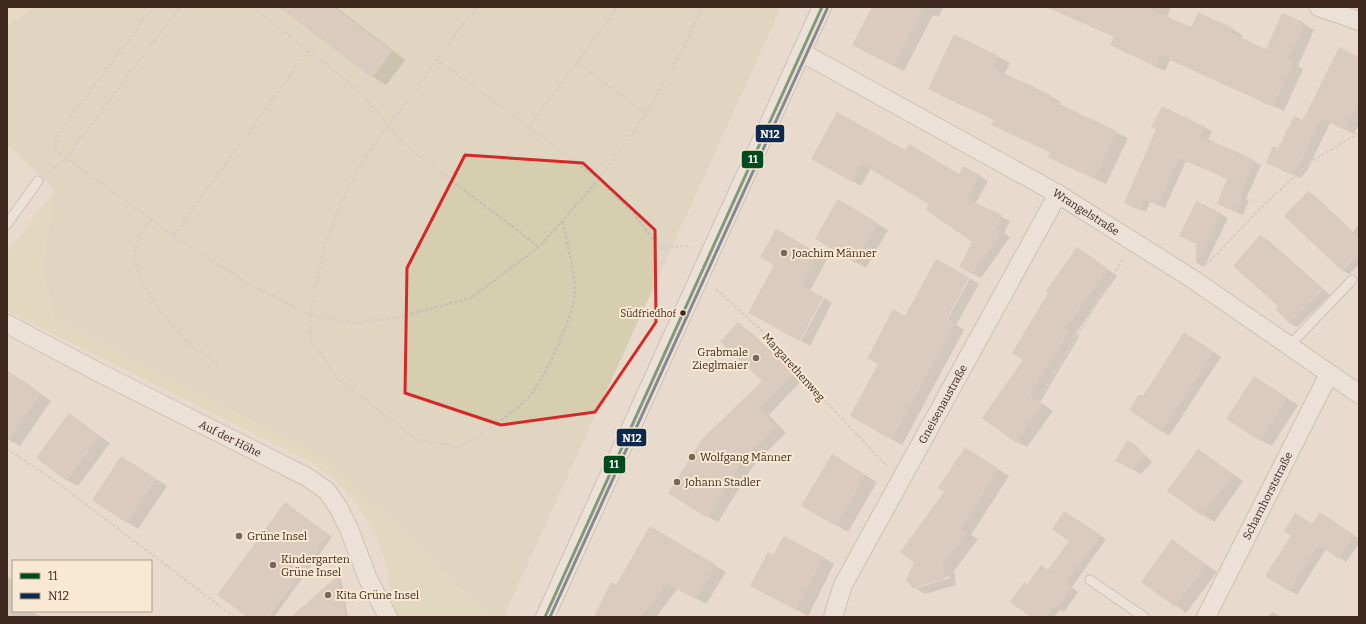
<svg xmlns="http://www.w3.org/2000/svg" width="1366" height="624" font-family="Bitter,serif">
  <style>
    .farmland { fill: #e9d8bd }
    .green { fill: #dcd4af }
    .cemetery { fill: #d5ceaf }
    .shadow { fill: #0003; fill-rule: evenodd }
    .building { fill: #ccb8ae }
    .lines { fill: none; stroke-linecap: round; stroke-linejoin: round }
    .lane-casing { stroke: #ada096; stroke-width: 11 }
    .street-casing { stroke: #ada096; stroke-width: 20 }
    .path { stroke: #c8beb6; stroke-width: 2.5; stroke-dasharray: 3 2; stroke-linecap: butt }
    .lane { stroke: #efe8e0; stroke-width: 9 }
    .street { stroke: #efe8e0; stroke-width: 18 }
    .bus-1-casing { stroke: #f9e8d3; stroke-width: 6 }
    .bus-2-casing { stroke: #f9e8d3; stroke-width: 6 }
    .bus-1 { stroke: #004b1b; stroke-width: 3 }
    .bus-2 { stroke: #0c294f; stroke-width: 3 }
    .marked { fill: none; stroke: #d62828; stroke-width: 3; stroke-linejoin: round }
    .poi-dot { fill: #7a665b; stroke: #f9e8d3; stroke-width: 1.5 }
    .bus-dot { fill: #3e271d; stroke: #f9e8d3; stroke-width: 1.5 }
    .labels { text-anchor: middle; stroke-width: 4; stroke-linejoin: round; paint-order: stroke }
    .bus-label { font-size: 10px; fill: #3e271d; stroke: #f9e8d3; text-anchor: end }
    .street-label { font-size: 11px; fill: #3e271d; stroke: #f9e8d3 }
    .poi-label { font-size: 11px; fill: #3e271d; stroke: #f9e8d3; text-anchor: start }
    .line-badge { stroke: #f9e8d3; stroke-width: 1.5 }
    .badge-label { font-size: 11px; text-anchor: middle; font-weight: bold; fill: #fff }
  </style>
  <rect width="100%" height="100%" fill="#e8dbce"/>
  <!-- farmland -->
  <path class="farmland" d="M7 7H34L7 26Z"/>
  <!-- green -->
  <path class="green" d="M55 189 43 268 55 318 331 462 489 617H399C390 604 389 582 386 566 376 521 348 488 311 462L7 311V253Z"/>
  <!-- cemetery -->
  <path class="cemetery" d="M34 7H781L504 616 489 617 331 462 55 318 43 268 55 189 7 145V26Z"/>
  <!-- shadow -->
  <path class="shadow" d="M280 7H336L405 60 386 85 373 77Z
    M873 7H943L939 17 933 15 904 71 863 51Z
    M1065 7H1171L1167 17 1191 29 1198 13 1233 29 1242 35 1241 39 1267 51 1304 24 1314 30 1298 66 1303 69 1284 111 1170 60 1165 71 1121 50 1111 45 1115 37 1069 17Z
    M999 57 1010 63 1004 75 1050 96 1061 102 1060 105 1128 138 1106 184 1060 163 1049 157 1051 153 1004 130 994 120 940 95Z
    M1359 58V124L1354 134 1330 123 1307 171 1300 178 1267 163Z
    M1205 128 1212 131 1208 140 1261 165 1246 199 1249 201 1243 215 1224 207 1228 179 1186 161 1165 208 1150 202 1146 212 1131 206Z
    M906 152 959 175 963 167 988 181 975 204 1010 221 1004 233 1010 237 981 278 960 267 973 242 930 203 871 168 861 186 812 158Z
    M1309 192 1315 196 1353 232 1359 224V265L1349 274 1342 270Z
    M838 201 888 230 866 268 816 239Z
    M1220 214 1228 218 1204 267 1197 263V244Z
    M776 231 827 259 810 291 750 313 775 265Z
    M1260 236 1269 241 1330 295 1297 327 1289 323 1280 306Z
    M1087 254 1117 276 1075 334 1079 337 1040 402 1053 411 1027 447 1017 442 1024 360Z
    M970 278 979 284 956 325 964 330 902 445 851 415 906 317 945 324Z
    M824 298 832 303 810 346 801 341Z
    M738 324 748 330 802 380 769 415 786 433 756 462 718 522 708 517 763 381Z
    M1192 338 1221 357 1169 436 1130 410 1143 398Z
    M7 380H22L51 401 20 446 7 439Z
    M1265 384 1298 405 1272 446 1261 440Z
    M69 415 110 443 78 486 67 480Z
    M1128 441 1135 445 1152 462 1141 474 1124 465Z
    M1198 450 1243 481 1214 522 1168 491Z
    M976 455 1009 476 971 535 978 539 954 571 956 585 925 594 914 587ZM949 576 950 578 917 588V586Z
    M832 456 877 482 848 532 803 506Z
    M133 464 167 486 138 529 127 522Z
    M288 505 332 537 274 617H248Z
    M1070 516 1106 539 1072 587 1078 592 1064 612 1060 610 1054 617H1032L1028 585 1049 571 1070 541Z
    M1327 517 1359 539V543L1346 562 1326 549 1297 595 1267 576 1312 525Z
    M651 528 726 572 706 604 678 588 656 617H595L616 587Z
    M1172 541 1217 572 1186 613 1142 581Z
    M773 557H823L834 564 808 616 762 592Z
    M7 577 13 581V611H31L42 617H7Z
    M337 577 341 579 348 617H297L295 615Z
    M1272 612 1280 616 1281 617H1267Z"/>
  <!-- building -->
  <path class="building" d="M279 7H334L392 51 372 78Z
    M872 7H924L894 66 852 45Z
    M1045 7H1146L1191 27 1198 12 1233 28 1231 33 1266 49 1282 13 1305 23 1288 60 1294 62 1273 107 1160 55 1155 66 1110 45 1114 36Z
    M954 34 999 56 993 68 1051 95 1049 99 1117 131 1095 179 1048 157 1050 152 991 125 994 120 928 89Z
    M1339 47 1359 57V100L1345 130 1321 118 1299 166 1290 174 1266 163 1273 146 1278 148 1294 116 1302 120 1307 112Z
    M1162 106 1206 127 1201 136 1255 160 1240 195 1243 196 1236 212 1217 204 1227 179 1179 158 1158 205 1144 199 1139 210 1124 203 1156 129 1151 127Z
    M837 112 905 150 909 144 959 174 963 166 980 175 967 199 1002 215 996 228 1002 232 972 274 959 267 972 242 926 210 928 204 862 164 852 182 811 159Z
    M1308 191 1359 239V254L1342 271 1284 216Z
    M838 199 878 223 855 263 815 239Z
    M1196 201 1221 213 1196 264V244L1179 236Z
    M776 229 818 253 801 285 823 297 800 341 748 313 774 265 760 257Z
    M1260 235 1323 290 1289 323 1275 309 1278 306 1233 266Z
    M1077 247 1108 269 1066 328 1070 331 1030 395 1043 404 1016 443 982 418 1023 360 1012 353 1048 293 1046 291Z
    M936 259 969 277 947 319 955 323 892 440 850 416 878 364 867 359 893 309 905 316Z
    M738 322 793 374 759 409 777 427 745 457 707 518 668 493 703 438 762 381 720 342Z
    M1184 332 1214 352 1161 432 1129 410 1139 394 1143 396Z
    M7 370 41 394 7 442Z
    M1254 376 1288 398 1260 441 1226 419Z
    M69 413 100 436 67 481 36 458Z
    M1127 440 1146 457 1133 470 1115 461Z
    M965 447 999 469 961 528 967 532 943 565 945 579 913 588 906 580 914 562 900 552 944 492 938 488Z
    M1198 449 1233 474 1202 516 1167 491Z
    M832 454 866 475 836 526 801 506Z
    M121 456 156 479 127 523 92 500Z
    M285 502 329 535 269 617H247L217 595Z
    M1064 511 1101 535 1066 583 1073 587 1057 609 1053 607 1046 617H1030L1010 602 1024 582 1027 584 1041 565 1048 570 1069 541 1052 529Z
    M1320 512 1354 535 1339 559 1319 545 1289 591 1265 576 1291 536 1284 531 1295 513 1312 524Z
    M650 526 716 565 695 599 667 583 641 617H594L611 582 616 585Z
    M784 536 824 557 796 610 750 586 768 552 773 555Z
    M1172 539 1206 565 1175 607 1141 582Z
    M337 576 346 617H291Z"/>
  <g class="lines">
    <!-- lane casing -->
    <g class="lane-casing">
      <path id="lane" d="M7 224 38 181
        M1289 346 1352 280
        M1090 580 1144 617"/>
    </g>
    <!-- street casing -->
    <g class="street-casing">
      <g id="street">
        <path d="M1319 7 1359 21"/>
        <path id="s1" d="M801 52 1058 194 1194 280 1359 394"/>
        <path id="s2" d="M7 324 100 373 307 477 327 491 338 507 349 529 368 579 388 617"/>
        <path d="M545 617 822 7"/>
        <path id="s3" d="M833 617 843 585 1058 194"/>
        <path id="s4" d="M1206 617 1329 374"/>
      </g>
    </g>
    <!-- path -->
    <path class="path" d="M153 7 56 137 55 151 66 158 180 7
      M253 7 362 93 405 145 539 247
      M476 7 364 159 342 200 325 243 310 315 311 340 338 379 417 440 460 447C483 432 509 417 529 397 543 382 575 313 575 292 574 268 568 244 562 221
      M436 59 599 179 634 214 660 248 687 246 691 248
      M577 62 646 114
      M528 128 617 9 614 7
      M49 172 66 158 183 242 248 283 310 315 356 323 398 317 471 298 539 247 599 179 646 114 681 53 702 7
      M152 219C144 229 134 242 135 255 135 283 169 325 190 344 199 352 210 358 220 366
      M174 235 308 50
      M1206 265 1265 204 1310 162 1359 133
      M716 289 773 341 828 404 887 466
      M1041 395 1123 259
      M7 449 51 478 234 617"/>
    <!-- lane -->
    <use href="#lane" class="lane"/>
    <!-- street -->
    <use href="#street" class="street"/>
    <!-- bus-1 casing -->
    <g class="bus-1-casing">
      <path id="bus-1" d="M545 617 822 7"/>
    </g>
    <!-- bus-2 casing -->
    <g class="bus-2-casing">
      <path id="bus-2" d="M550 617 827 9"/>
    </g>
    <!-- bus-1 -->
    <use href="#bus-1" class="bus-1"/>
    <!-- bus-2 -->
    <use href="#bus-2" class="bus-2"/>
  </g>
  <!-- marked area -->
  <path d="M0 0H1366V624H0ZM465 155 583 163 655 230 656 322 595 412 501 425 405 393 407 268Z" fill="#e8dbce" fill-opacity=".55" fill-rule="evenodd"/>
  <path class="marked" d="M465 155 583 163 655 230 656 322 595 412 501 425 405 393 407 268Z"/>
  <!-- markers -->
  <g class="poi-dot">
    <circle cx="784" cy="253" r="4"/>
    <circle cx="756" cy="358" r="4"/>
    <circle cx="692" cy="457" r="4"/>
    <circle cx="677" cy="482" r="4"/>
    <circle cx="239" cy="536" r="4"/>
    <circle cx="273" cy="565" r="4"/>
    <circle cx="328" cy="595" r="4"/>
  </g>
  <circle class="bus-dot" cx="683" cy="313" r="3.5"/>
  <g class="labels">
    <!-- bus labels -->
    <g class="bus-label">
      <text x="676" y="317">Südfriedhof</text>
    </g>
    <!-- street labels -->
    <g class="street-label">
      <text dy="4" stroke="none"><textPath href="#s1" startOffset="327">Wrangelstraße</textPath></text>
      <text transform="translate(794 367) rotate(48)" y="4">Margarethenweg</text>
      <text dy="4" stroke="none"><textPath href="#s3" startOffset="240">Gneisenaustraße</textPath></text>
      <text dy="4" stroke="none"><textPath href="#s2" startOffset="251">Auf der Höhe</textPath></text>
      <text dy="4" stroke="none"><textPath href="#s4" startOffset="136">Scharnhorststraße</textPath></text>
    </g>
    <!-- poi labels -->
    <g class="poi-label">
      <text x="792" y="257">Joachim Männer</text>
      <text x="748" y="356" text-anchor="end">Grabmale<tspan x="748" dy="13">Zieglmaier</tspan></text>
      <text x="700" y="461">Wolfgang Männer</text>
      <text x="685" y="486">Johann Stadler</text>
      <text x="247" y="540">Grüne Insel</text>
      <text x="281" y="563">Kindergarten<tspan x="281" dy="13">Grüne Insel</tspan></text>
      <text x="336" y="599">Kita Grüne Insel</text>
    </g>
  </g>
  <g class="line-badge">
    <rect x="755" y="124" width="30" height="19" rx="4" fill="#0c294f"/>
    <rect x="741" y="150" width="23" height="19" rx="4" fill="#004b1b"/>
    <rect x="616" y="428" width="31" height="19" rx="4" fill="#0c294f"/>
    <rect x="603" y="455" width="23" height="19" rx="4" fill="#004b1b"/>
  </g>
  <g class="badge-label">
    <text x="770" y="138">N12</text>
    <text x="753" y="163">11</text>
    <text x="632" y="442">N12</text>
    <text x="614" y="468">11</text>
  </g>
  <!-- border -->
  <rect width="1366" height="624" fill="none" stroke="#3e271d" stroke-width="16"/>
  <!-- legend -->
  <rect x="12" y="560" width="140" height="52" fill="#f9e8d3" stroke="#ae9b8a"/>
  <rect x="20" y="573" width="20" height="6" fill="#004b1b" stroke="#ae9b8a"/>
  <text x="48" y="580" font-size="12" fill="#3e271d">11</text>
  <rect x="20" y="593" width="20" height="6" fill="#0c294f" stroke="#ae9b8a"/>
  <text x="48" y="600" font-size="12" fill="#3e271d">N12</text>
</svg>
